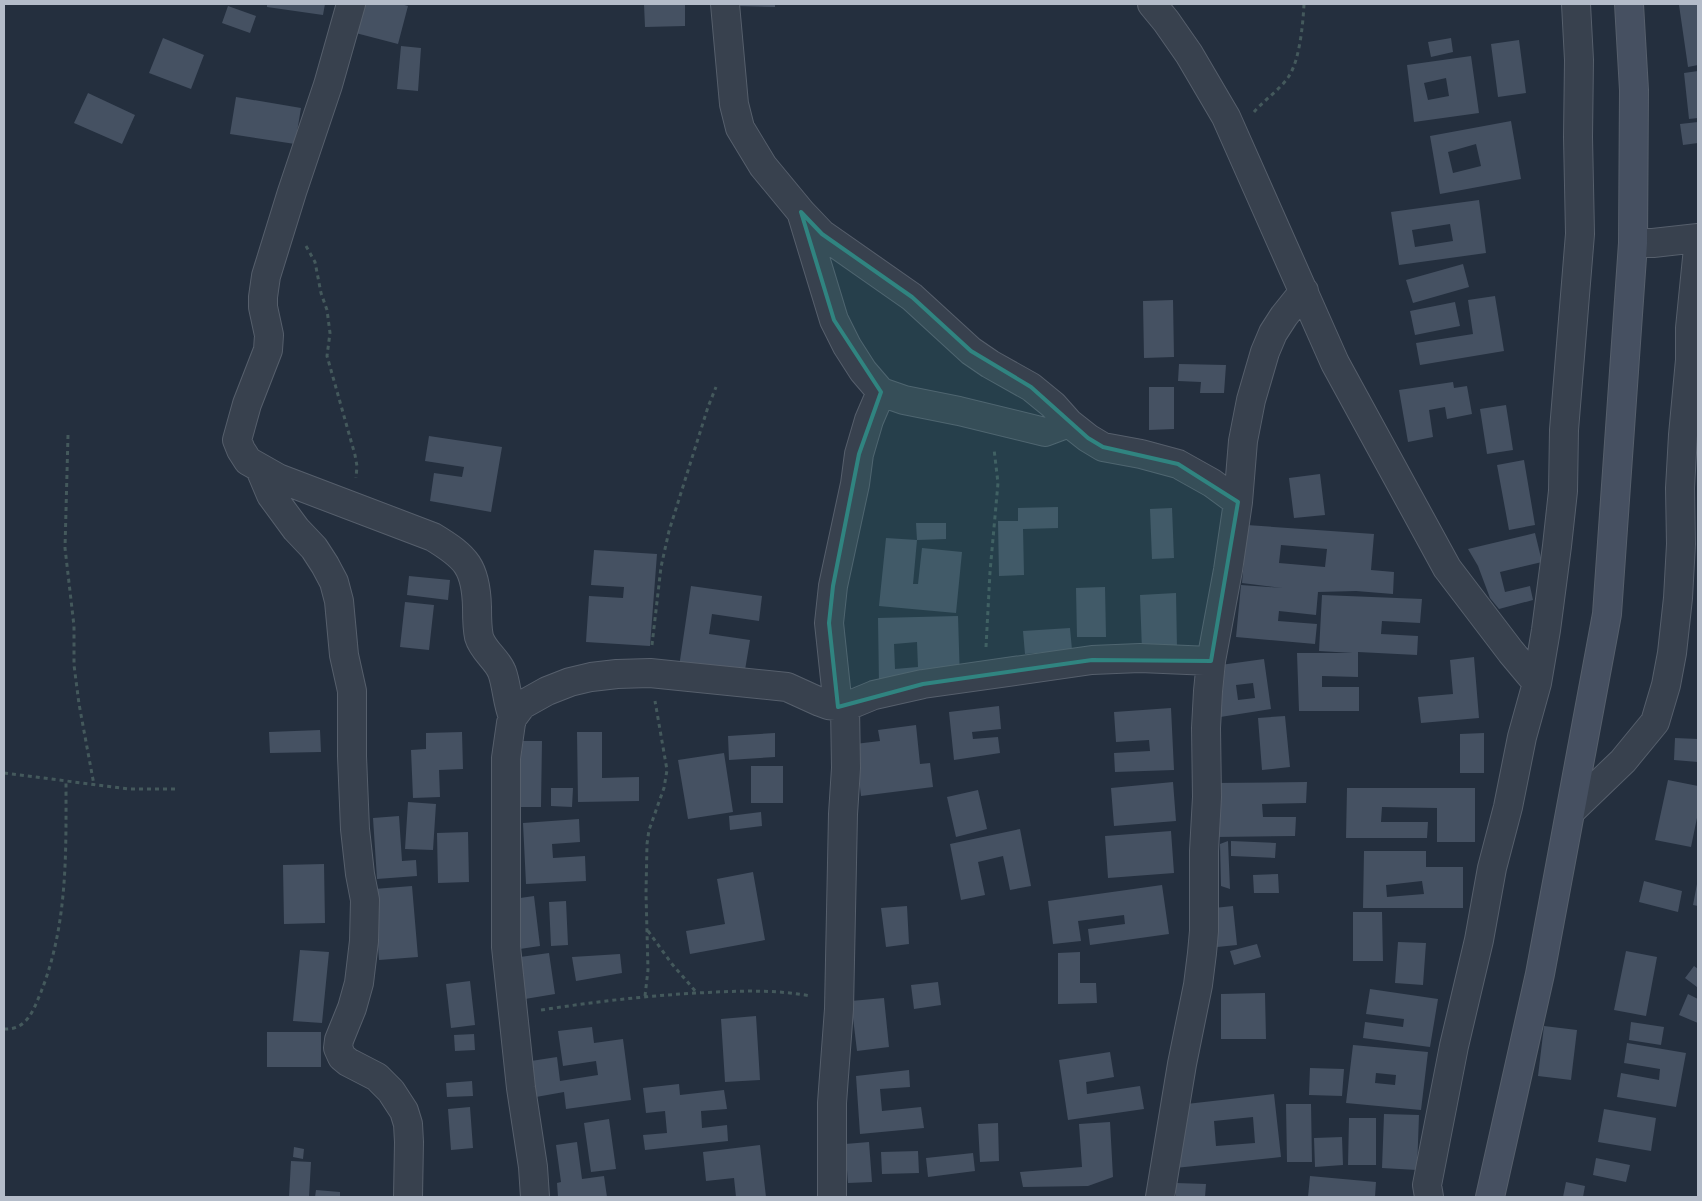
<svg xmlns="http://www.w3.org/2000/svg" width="1702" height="1201" font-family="Barlow,sans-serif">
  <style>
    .building { fill: #455162; fill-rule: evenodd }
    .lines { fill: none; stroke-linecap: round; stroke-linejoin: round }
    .street-casing { stroke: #565f6c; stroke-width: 30 }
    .secondary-casing { stroke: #565f6c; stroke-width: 30 }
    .path { stroke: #44595c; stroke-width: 3; stroke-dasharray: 4 4; stroke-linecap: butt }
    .street { stroke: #38414e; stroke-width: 28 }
    .secondary { stroke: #465061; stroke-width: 28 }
    .marked { fill: #308480; fill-opacity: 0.2; stroke: #308480; stroke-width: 4; stroke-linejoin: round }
  </style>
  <rect width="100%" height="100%" fill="#242f3e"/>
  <!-- building -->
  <path class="building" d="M267 4H325L323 15 267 7Z
    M356 4H401L408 6 398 44 348 31Z
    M644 4H685V26L645 27Z
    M737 4H775V7L737 6Z
    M1698 4V65L1688 67 1679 5Z
    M228 6 256 16 250 33 222 23Z
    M163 38 204 55 191 89 149 73Z
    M1451 38 1453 52 1431 57 1428 42Z
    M1519 40 1526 93 1498 97 1491 44Z
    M401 46 421 48 418 91 397 89Z
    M1471 56 1479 113 1414 122 1407 65ZM1446 78 1449 96 1428 100 1424 83Z
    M1698 71V118L1689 119 1684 73Z
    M88 93 135 115 122 144 74 123Z
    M236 97 301 108 295 144 230 134Z
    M1511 121 1521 179 1440 194 1430 136ZM1476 144 1481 166 1453 173 1448 152Z
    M1698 122V143L1683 145 1680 124Z
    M1479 200 1486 253 1399 265 1391 212ZM1450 224 1453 241 1415 247 1412 230Z
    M1463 264 1469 287 1413 303 1406 280Z
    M1495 296 1504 351 1420 365 1416 343 1473 334 1468 300Z
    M1173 300 1174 357 1144 358 1143 301Z
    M1455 302 1460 326 1415 335 1410 311Z
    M1179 364 1226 365 1224 393H1200L1201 382 1178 381Z
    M1453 382 1454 388 1467 386 1472 414 1447 419 1445 407 1429 410 1433 437 1408 442 1399 390Z
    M1149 387H1174V429L1149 430Z
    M1506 405 1513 450 1487 454 1480 409Z
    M429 436 502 447 491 512 430 501 434 473 462 477 464 467 425 461Z
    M1524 460 1535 525 1509 530 1497 465Z
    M1320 474 1325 515 1294 518 1289 478Z
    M1058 507V528L1023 529 1024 575 999 576 998 521H1018V508Z
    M1172 508 1174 558 1152 559 1150 509Z
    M916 523H946V539L917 540Z
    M1247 525 1374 534 1371 570 1394 572 1393 594 1356 591 1318 592 1316 615 1279 611 1278 621 1317 624 1315 644 1236 637 1241 585 1283 588 1242 583ZM1281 545 1327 549 1325 567 1279 563Z
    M1535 533 1542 562 1500 572 1505 592 1530 586 1533 600 1499 609 1490 598 1478 566 1468 549Z
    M886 538 917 540 913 584H918L922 548 962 552 956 613 879 606Z
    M594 550 657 554 650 646 586 642 589 596 623 598 624 587 591 585Z
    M409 576 450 580 448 600 407 595Z
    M691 586 762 596 759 621 712 614 709 634 750 640 744 676 679 667Z
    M1105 587 1106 637H1077L1076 588Z
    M1176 593 1177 649 1142 651 1140 595Z
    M1322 595 1422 599 1420 623 1382 621 1381 634 1418 636 1417 655 1358 652V677L1322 676V687H1359V711H1299L1297 653H1353L1319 651Z
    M405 602 434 605 429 650 400 647Z
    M958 616 960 681 879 683 878 618ZM917 642 918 667 895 669 894 644Z
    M1070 628 1072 650 1025 654 1023 631Z
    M1474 657 1479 718 1421 723 1418 697 1453 694 1450 660Z
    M1264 659 1271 709 1214 718 1206 667ZM1253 683 1255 698 1238 700 1236 685Z
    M999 706 1001 729 972 732 973 739 998 737 1000 753 954 760 949 712Z
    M1171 708 1174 770 1115 772 1114 753 1150 751 1149 740 1116 742 1114 712Z
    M1285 716 1290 767 1262 770 1258 718Z
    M916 725 920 764 930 763 933 787 861 796 855 744 880 741 878 730Z
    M320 730 321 752 270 753 269 732Z
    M462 732 463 769 439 770 440 797 413 798 411 750 426 749V733Z
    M577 732H602V778L639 777V801L578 802Z
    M775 733V757L729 760 728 736Z
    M1484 733V773H1460V734Z
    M1675 738 1698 739V762L1674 760Z
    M520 741H542L541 807H520Z
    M724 753 733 812 688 819 678 760Z
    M751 766H783V803H751Z
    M1668 780 1698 786V813L1691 847 1655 840Z
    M1173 782 1176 821 1114 826 1111 788Z
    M1307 782 1306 803 1262 804 1263 817H1296L1295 836 1215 837 1214 783Z
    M551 788H573L572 807 551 806Z
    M1347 788H1475V842H1437V808L1382 807 1381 822H1428L1427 838H1346Z
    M978 790 987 829 956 837 947 797Z
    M408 802 436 804 433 850 405 849Z
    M761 812 762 826 730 830 729 816Z
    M399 816 402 861 416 860 417 876 377 879 373 818Z
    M579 819 580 842 552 844 553 858 585 856 586 881 526 884 523 823Z
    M1020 829 1031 886 1010 890 1003 856 978 862 985 895 961 900 950 844Z
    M1171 831 1174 873 1108 878 1105 836Z
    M468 832 469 882 438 883 437 833Z
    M1228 841 1230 889 1221 886 1220 844Z
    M1231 841 1276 843 1275 858 1231 856Z
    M1364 851H1426V867H1463V908H1363ZM1422 881 1424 894 1387 897 1386 885Z
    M324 864 325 923 284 924 283 865Z
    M753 872 765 940 690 954 686 931 725 924 717 879Z
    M1278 874 1279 893H1254L1253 875Z
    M1644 881 1682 891 1678 912 1639 902Z
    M1697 884H1698V906L1693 905Z
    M1162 885 1169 934 1090 945 1088 929 1125 924 1124 915 1078 921 1081 941 1053 944 1048 901Z
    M412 886 418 957 379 960 374 889Z
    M534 896 540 946 513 950 506 900Z
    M566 901 568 945 551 946 549 902Z
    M907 906 909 944 886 947 881 908Z
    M1233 906 1237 945 1217 947 1214 908Z
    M1353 912H1382L1383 961H1353Z
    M1398 942 1426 943 1423 985 1395 983Z
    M1257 944 1261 957 1234 965 1230 951Z
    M300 950 329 952 322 1023 293 1021Z
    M1626 951 1657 957 1646 1016 1614 1010Z
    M1080 952V983H1096L1097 1003 1058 1004V953Z
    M549 953 555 994 525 999 520 957Z
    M620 954 622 973 576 981 572 957Z
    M1694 966 1698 969 1697 987 1685 978Z
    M470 981 475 1025 451 1028 446 984Z
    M938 982 941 1005 914 1009 911 985Z
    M1370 989 1438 999 1430 1047 1363 1038 1365 1022 1403 1027 1404 1019 1366 1014Z
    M1265 993 1266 1039H1221V994Z
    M1688 994 1698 999V1023L1679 1015Z
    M884 998 889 1047 857 1051 851 1001Z
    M756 1016 760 1080 725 1082 721 1019Z
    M1631 1022 1664 1027 1661 1045 1629 1040Z
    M1544 1026 1577 1030 1571 1080 1538 1076Z
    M592 1027 594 1043 623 1039 631 1100 566 1109 564 1092 536 1097 531 1061 557 1057 560 1081 598 1075 596 1061 563 1066 558 1031Z
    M267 1032H321V1067H267Z
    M474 1034 475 1050 455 1051 454 1035Z
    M1627 1043 1686 1053 1676 1107 1617 1097 1621 1073 1659 1080 1660 1069 1624 1063Z
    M1353 1045 1428 1052 1421 1110 1346 1103ZM1376 1073 1396 1075 1395 1085 1375 1083Z
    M1110 1052 1114 1077 1086 1082 1087 1094 1140 1086 1144 1109 1068 1120 1059 1060Z
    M1310 1068 1344 1069 1342 1096 1309 1095Z
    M909 1070 910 1087 880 1089 882 1111 921 1107 924 1128 860 1134 856 1076Z
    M472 1081 473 1096 447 1097 446 1083Z
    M679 1084 680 1095 724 1090 727 1109 701 1111 702 1128 727 1125 728 1141 645 1150 643 1135 667 1133 665 1111 646 1113 643 1088Z
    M1274 1094 1281 1157 1175 1168 1169 1106ZM1253 1117 1255 1143 1216 1146 1214 1121Z
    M1286 1104H1311L1312 1162H1287Z
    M470 1107 473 1148 451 1150 448 1109Z
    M1604 1109 1656 1118 1651 1151 1598 1142Z
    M1384 1114 1419 1115 1417 1170 1382 1168Z
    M1349 1118H1376V1165H1348Z
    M609 1119 616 1169 591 1172 584 1123Z
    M1110 1122 1113 1177 1088 1186 1023 1187 1020 1172 1082 1167 1079 1124Z
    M998 1123 999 1161 980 1162 978 1124Z
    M1342 1137 1343 1165 1315 1167 1314 1138Z
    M577 1142 582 1179 604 1176 607 1197H558L557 1183 561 1182 556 1145Z
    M869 1142 872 1182 848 1183 845 1144Z
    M760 1145 766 1197H736L734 1178 706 1181 703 1152Z
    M294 1147 304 1149 303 1159 293 1157Z
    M918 1151 919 1173 882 1174 881 1152Z
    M973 1153 975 1171 928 1177 926 1158Z
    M1596 1158 1630 1165 1626 1182 1593 1175Z
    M291 1161 311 1162 309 1197H289Z
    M1310 1176 1376 1182 1375 1197H1308Z
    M1566 1182 1585 1186 1583 1197H1563Z
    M1176 1183 1206 1184 1205 1197H1176Z
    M316 1190 340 1192V1197H315Z"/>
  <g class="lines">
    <!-- street casing -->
    <g class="street-casing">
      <path id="street" d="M351 4 328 85 292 192 266 276 263 297V307L269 335 268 350 247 404 237 440 241 450 248 461 278 478 433 537C466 557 476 567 477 607 477 617 477 628 479 637 483 651 497 659 502 672 507 686 507 702 513 717
        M725 4 734 104 740 128 763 166 801 212 822 234 912 297 971 351 990 364 1031 387 1053 405 1069 423 1088 438 1103 447 1141 454 1178 464 1212 483 1238 502
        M1152 4 1166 21 1189 54 1226 117 1335 363 1447 568 1511 652 1537 683
        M802 215 834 320 847 346 863 371 881 392 904 400 959 411 1045 432 1069 423
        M1633 243H1653L1698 238
        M260 469 271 495 296 529 314 548 325 565 334 582 339 601 344 655 352 691V756L355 829 360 874 365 900 364 941 359 983 352 1008 339 1040 338 1048 342 1057 348 1062 377 1077 391 1091 404 1111 408 1124 409 1142 408 1197
        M838 707 829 623 833 586 855 484 859 454 869 420 881 392
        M1571 811 1623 761 1655 722 1666 685 1672 653 1678 598 1681 544 1680 488 1683 435 1690 360V328L1698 248
        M535 1197 533 1167 521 1088 506 947V758L511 723 513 717 522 705 547 691 570 682 591 677 617 674 650 673 787 687 820 702 828 705 845 707 874 695 923 684 1092 660 1140 658 1211 661
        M832 1197V1103L839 1009 843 814 846 768 845 707
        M1160 1197 1182 1064 1198 985 1202 953 1204 931V851L1207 797 1206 728 1208 691 1211 661 1228 570 1238 502 1243 441 1251 400 1265 352 1273 333 1284 316 1304 291
        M1429 1197 1427 1185 1433 1154 1454 1046 1479 940 1492 868 1508 807 1522 737 1537 683 1546 630 1557 546 1563 491 1564 430 1580 234 1578 137 1579 60 1576 4"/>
    </g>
    <!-- secondary casing -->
    <g class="secondary-casing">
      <path id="secondary" d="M1490 1197 1540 974 1607 614 1633 243 1634 90 1629 4"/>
    </g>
    <!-- path -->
    <path class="path" d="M1254 112C1265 99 1281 89 1289 76 1300 59 1303 23 1304 4
      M306 246 315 262 321 293 327 310 330 333 327 356 355 455 357 466 356 478
      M68 435 65 548 74 626V665L79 704 94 785
      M652 645 661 567 669 531 708 407 716 387
      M986 647 990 572 998 483 994 449
      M4 773 129 789H176
      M648 931 672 964 697 993
      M645 996 648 970 646 893 647 844 649 830 664 788 667 770 655 701
      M541 1010C593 1002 644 996 697 993 735 991 773 989 811 996
      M4 1029C27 1030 33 1011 41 992 68 924 66 853 66 781"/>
    <!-- street -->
    <use href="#street" class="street"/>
    <!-- secondary -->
    <use href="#secondary" class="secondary"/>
  </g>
  <!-- marked area -->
  <path class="marked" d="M801 212 822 234 912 297 971 351 1031 387 1088 438 1103 447 1178 464 1238 502 1211 661 1092 660 923 684 838 707 829 623 833 586 859 454 881 392 834 320Z"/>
  <!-- border -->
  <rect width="1702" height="1201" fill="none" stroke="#b4bcc9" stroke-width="10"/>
</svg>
